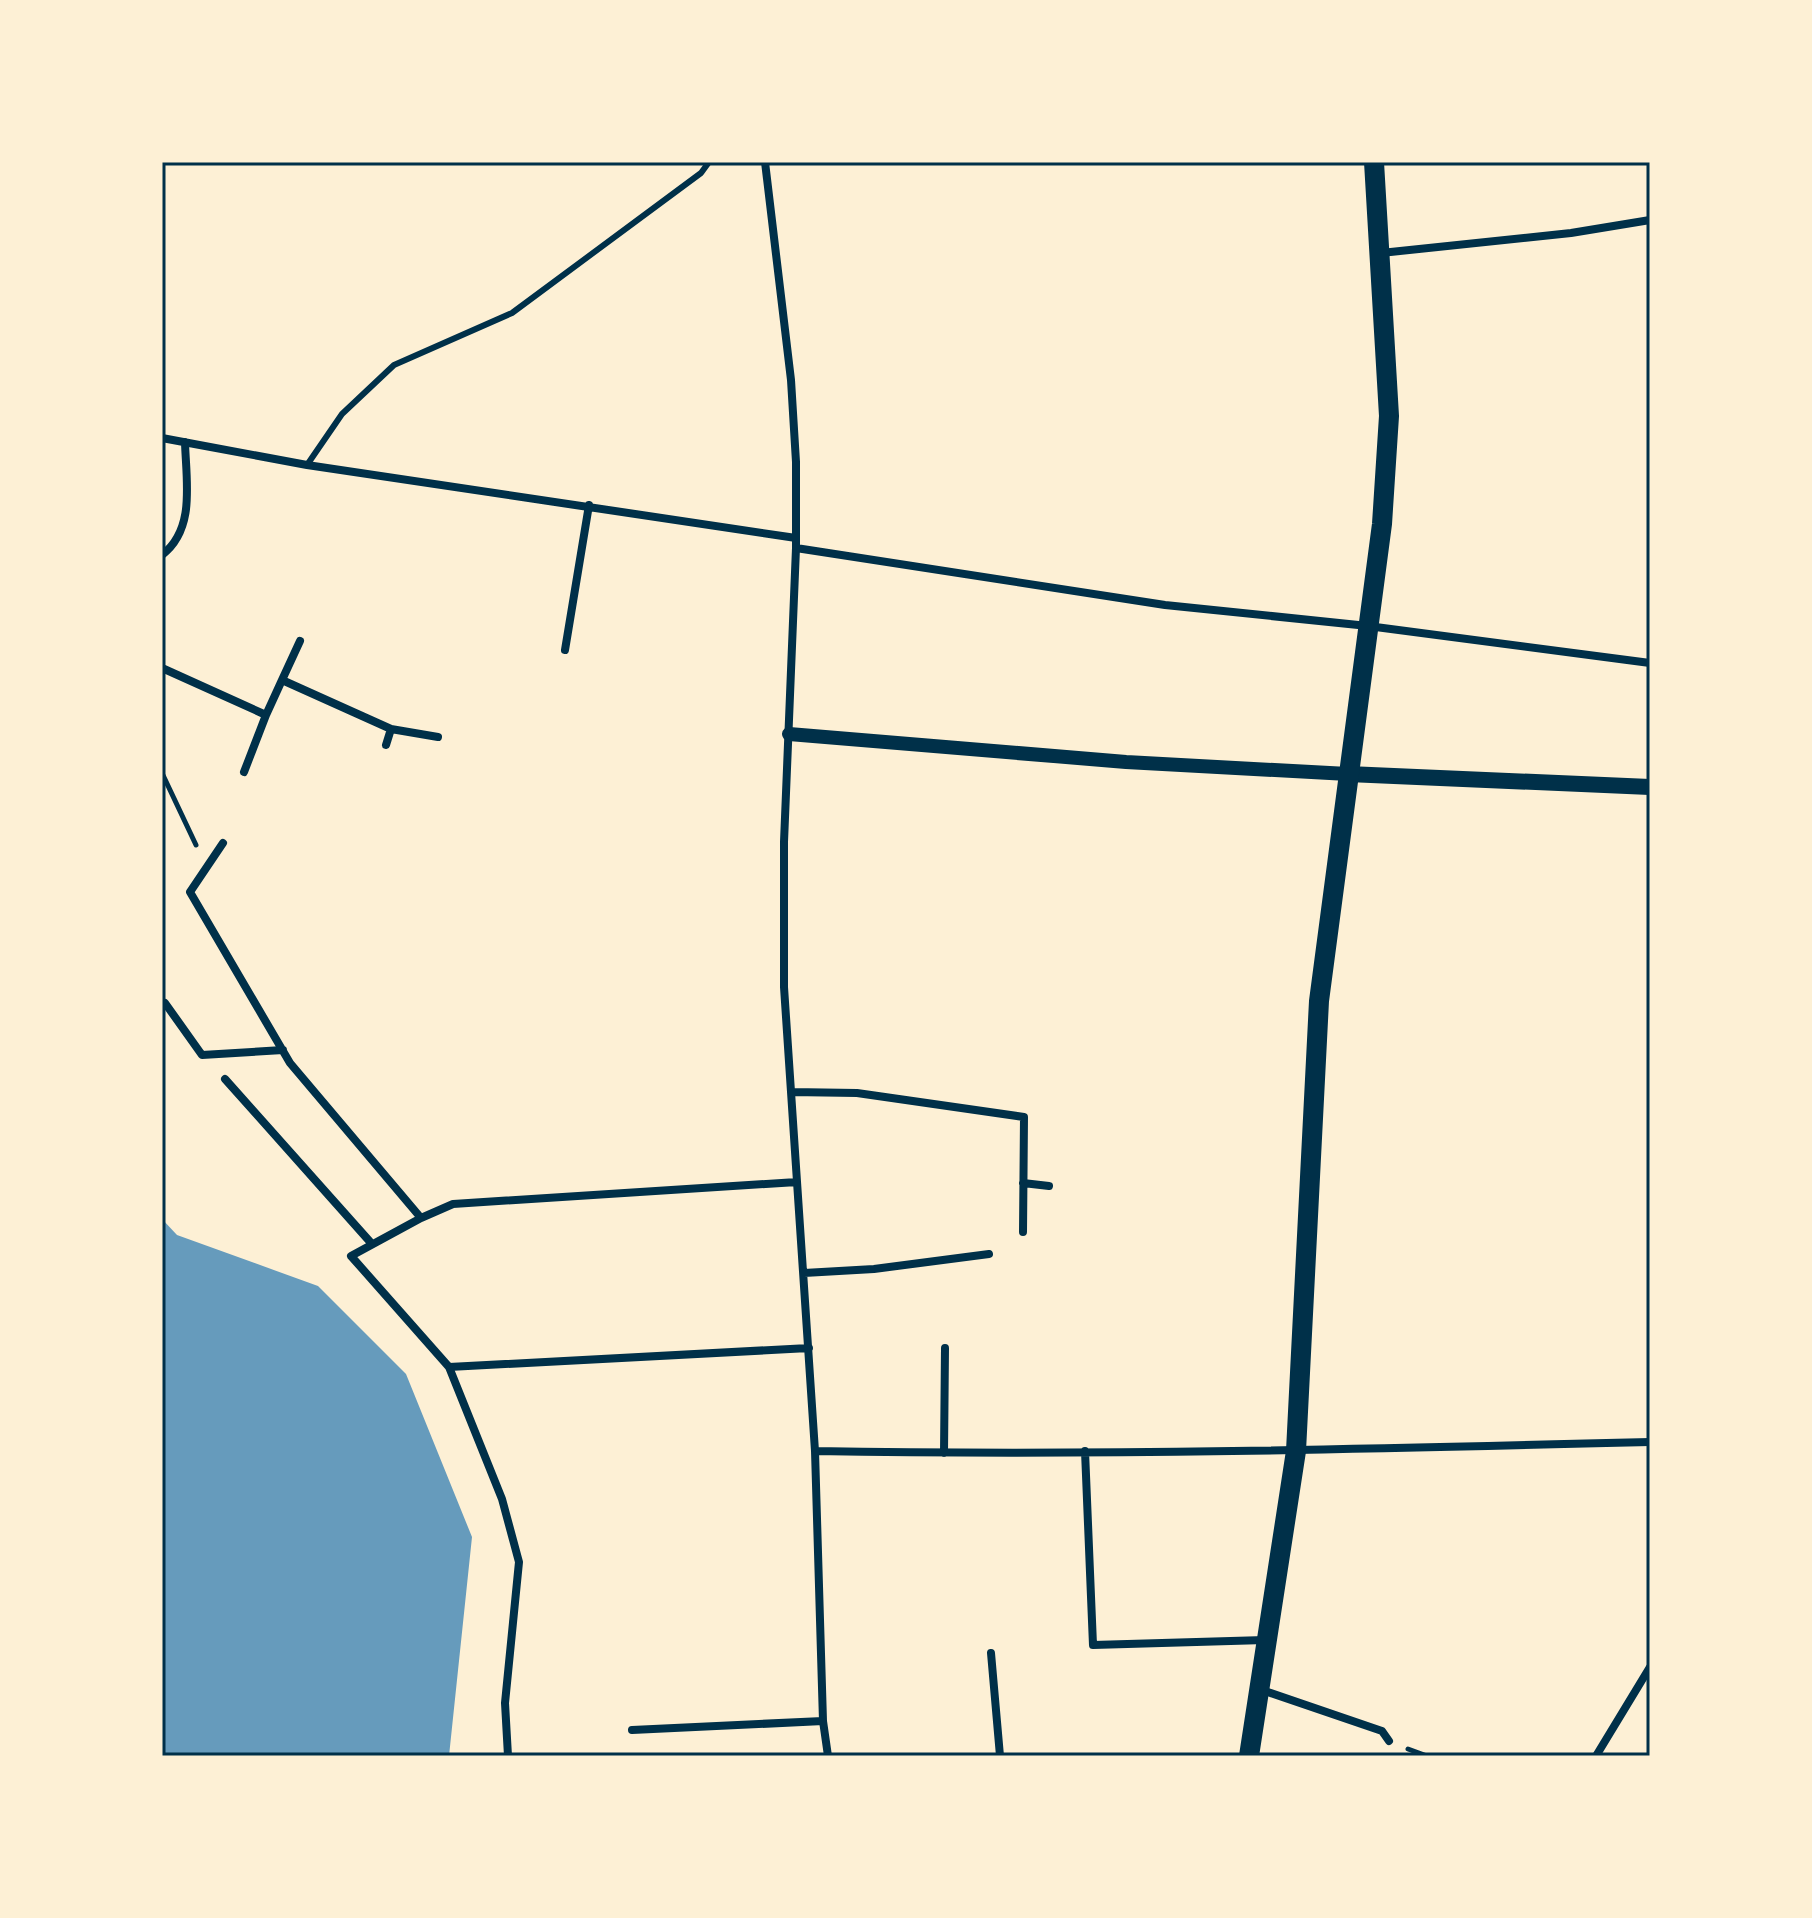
<svg xmlns="http://www.w3.org/2000/svg" width="1812" height="1918" font-family="'Asap Condensed',sans-serif">
  <style>
    .water { fill: #669bbc }
    .lines { fill: none; stroke-linecap: round; stroke-linejoin: round }
    .path { stroke: #003049; stroke-width: 5 }
    .service { stroke: #003049; stroke-width: 6 }
    .minor { stroke: #003049; stroke-width: 8 }
    .tertiary { stroke: #003049; stroke-width: 14 }
    .secondary { stroke: #003049; stroke-width: 16 }
    .primary { stroke: #003049; stroke-width: 20 }
    .neatline { fill: none; stroke: #003049; stroke-width: 3 }
  </style>
  <rect width="100%" height="100%" fill="#fdf0d5"/>
  <!-- water -->
  <path class="water" d="M162 1219 177 1235 318 1286 406 1374 472 1537 449 1756H162Z"/>
  <g class="lines">
    <!-- path -->
    <path class="path" d="M162 773 196 845
      M1408 1749 1427 1756"/>
    <!-- service -->
    <path class="service" d="M307 465 342 414 394 365 512 313 701 173 709 162"/>
    <!-- minor -->
    <path class="minor" d="M765 162 791 380 796 462V548L784 842V987L815 1451 823 1721 828 1756
      M1381 253 1571 233 1650 220
      M162 438 307 465 796 538
      M796 548 1165 605 1368 626 1650 663
      M162 555C196 529 186 481 185 442
      M565 650 589 505
      M162 668 266 715 282 680 391 729 438 737
      M282 680 300 641
      M386 745 391 729
      M244 772 266 715
      M223 843 190 892 290 1063 421 1218 453 1204 797 1182
      M165 1003 202 1055 283 1050
      M225 1079 372 1244
      M791 1092 857 1093 1024 1117 1023 1232
      M1023 1183 1049 1186
      M421 1218 351 1256 449 1367 502 1499 519 1562 505 1703 508 1756
      M804 1273 874 1269 989 1254
      M449 1367 809 1348
      M815 1451C1093 1456 1372 1449 1650 1442
      M1085 1451 1093 1645 1265 1640
      M944 1453 945 1348
      M991 1653 1000 1756
      M1262 1690 1382 1731 1389 1741
      M632 1730 823 1721
      M1596 1756 1650 1667"/>
    <!-- tertiary -->
    <path class="tertiary" d="M789 734 1126 762 1348 774"/>
    <!-- secondary -->
    <path class="secondary" d="M1348 774 1650 787"/>
    <!-- primary -->
    <path class="primary" d="M1249 1756 1296 1451 1319 1001 1382 524 1389 416 1374 162"/>
  </g>
  <!-- border -->
  <rect width="1812" height="1918" fill="none" stroke="#fdf0d5" stroke-width="328"/>
  <rect x="164" y="164" width="1484" height="1590" class="neatline"/>
</svg>
